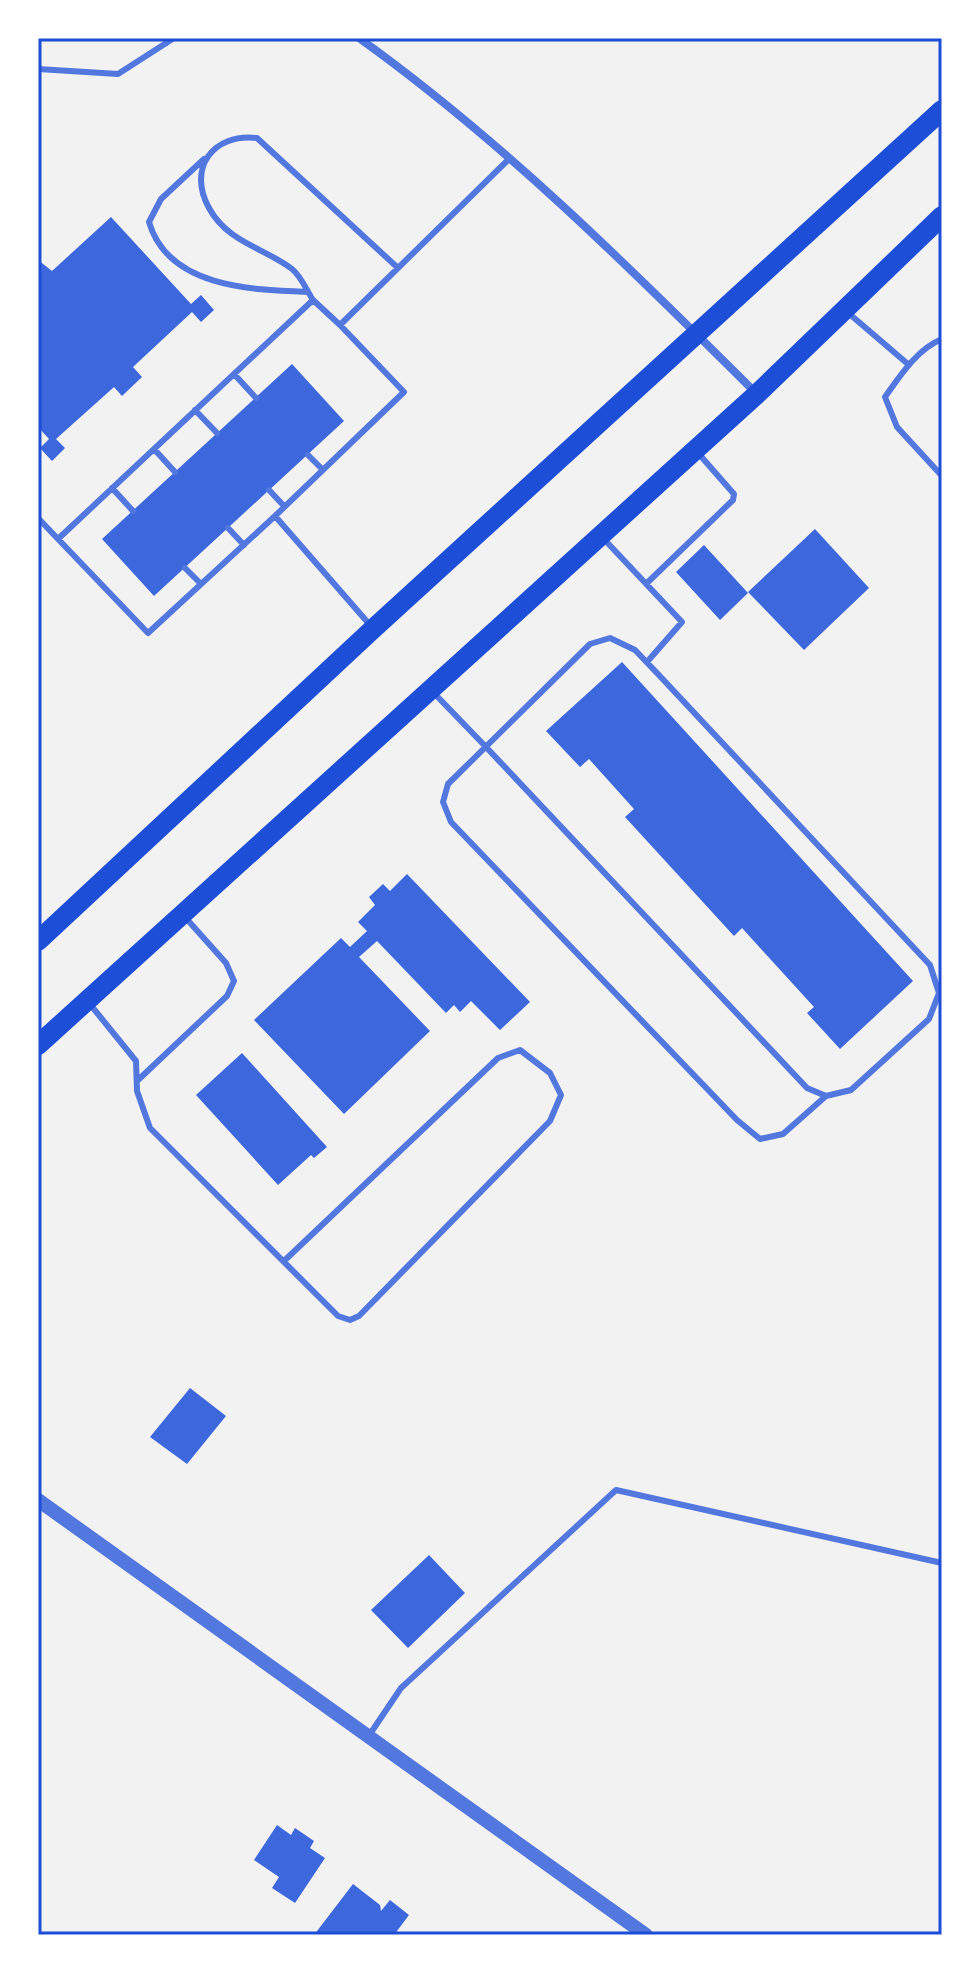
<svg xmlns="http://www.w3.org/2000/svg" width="980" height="1973" font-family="Ubuntu,sans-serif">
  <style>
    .building { fill: #3d67dc }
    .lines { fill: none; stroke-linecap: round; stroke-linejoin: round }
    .service { stroke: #5277de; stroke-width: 6 }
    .minor { stroke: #5277de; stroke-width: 8 }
    .tertiary { stroke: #5277de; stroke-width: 14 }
    .primary { stroke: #1d4ed8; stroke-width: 20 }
    .neatline { fill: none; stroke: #1d4ed8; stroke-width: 3 }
  </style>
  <rect width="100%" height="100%" fill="#f2f2f2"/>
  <!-- building -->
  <path class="building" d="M111 217 191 304 201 295 214 310 201 322 192 312 133 367 142 377 122 396 114 387 56 439 65 448 52 461 40 448 49 439 38 427V260L52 271Z
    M292 364 344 421 154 596 102 539Z
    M815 529 869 588 804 650 748 592Z
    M704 545 748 593 720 620 676 572Z
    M622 662 913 981 840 1049 807 1013 814 1007 742 928 734 936 625 817 634 809 589 759 580 767 546 731Z
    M407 874 530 1002 500 1030 471 1001 460 1012 454 1005 446 1013 377 941 359 957 430 1031 344 1114 254 1020 341 938 350 947 367 931 358 922 375 905 369 897 383 884 390 891Z
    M242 1053 327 1147 314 1158 311 1155 278 1185 196 1095Z
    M190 1388 226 1416 187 1464 150 1437Z
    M429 1555 465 1593 408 1648 371 1610Z
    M277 1825 291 1835 295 1828 314 1841 310 1848 325 1858 295 1903 272 1888 279 1877 254 1860Z
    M353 1884 380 1905 381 1911 390 1900 409 1915 394 1935H314Z"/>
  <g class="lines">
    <!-- service -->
    <path class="service" d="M38 69 118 74 174 38
      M204 159 161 199 149 222C168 287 250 290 308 292
      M313 300C307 291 301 276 292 269 265 248 228 243 209 208 187 168 213 133 257 138L398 268
      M846 311 909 365
      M942 339C917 349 900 376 885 397L897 427 942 476
      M234 374 256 398
      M195 410 217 433
      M154 449 175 472
      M308 455 323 470
      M112 488 133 511
      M269 490 284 506
      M275 516 404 392 340 325
      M38 518 58 539
      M228 528 244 545
      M602 537 682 622 647 662
      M185 568 201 584
      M647 583 733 500 734 494 698 453
      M370 625 275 516 148 633 58 539 313 300 340 325 510 158
      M432 691 486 747 807 1088 826 1096 851 1090 929 1019 939 993 930 965 657 673 635 650 610 638 590 644 448 784 443 802 451 822 737 1120 760 1139 783 1134 826 1096
      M89 1003 136 1061 137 1091 150 1128 338 1316 350 1320 359 1316 550 1121 561 1095 550 1073 520 1050 498 1058 284 1261
      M137 1081 227 996 234 981 226 963 184 916
      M370 1734 401 1688 616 1490 942 1563"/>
    <!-- minor -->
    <path class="minor" d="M359 38C504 142 630 268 757 394"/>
    <!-- tertiary -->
    <path class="tertiary" d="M38 1500 646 1935"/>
    <!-- primary -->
    <path class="primary" d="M38 941 373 629 942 110
      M38 1045 757 394 942 216"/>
  </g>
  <!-- border -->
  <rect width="980" height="1973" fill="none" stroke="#ffffff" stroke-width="80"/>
  <rect x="40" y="40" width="900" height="1893" class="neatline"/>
</svg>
